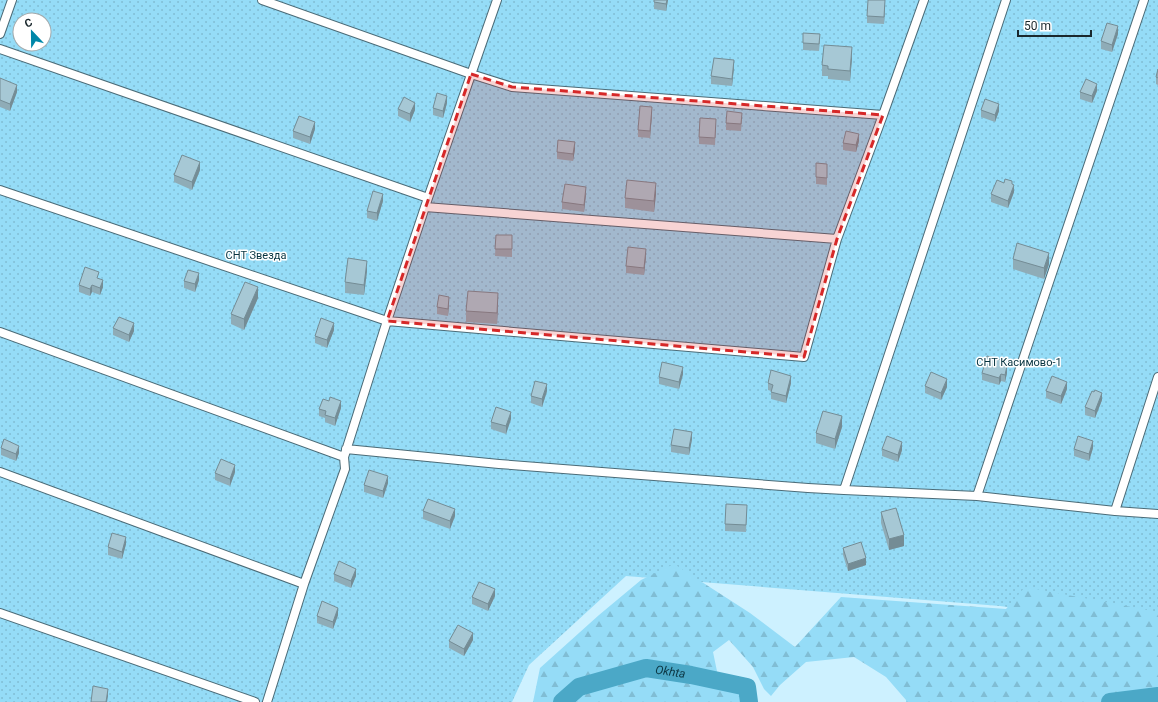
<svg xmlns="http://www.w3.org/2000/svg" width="1158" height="702" font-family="Roboto,sans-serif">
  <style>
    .grass { fill: url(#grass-dots); fill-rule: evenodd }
    .forest { fill: url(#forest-firs) }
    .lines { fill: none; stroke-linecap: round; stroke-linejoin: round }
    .river { stroke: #4ba8c7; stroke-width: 18 }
    .street-casing { stroke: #4b6b77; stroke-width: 10 }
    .street { stroke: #fff; stroke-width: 8 }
    .wall { fill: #8facb7 }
    .shaded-wall { fill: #748c95 }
    .building { fill: #a6c8d5; stroke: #748c95 }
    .marked { fill: #d62828; fill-opacity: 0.2; stroke: #d62828; stroke-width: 3; stroke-dasharray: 8 5; stroke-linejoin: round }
    .labels { text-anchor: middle; stroke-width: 3; stroke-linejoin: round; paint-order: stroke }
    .park-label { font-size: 11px; fill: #063340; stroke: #fff }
    .water-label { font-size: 12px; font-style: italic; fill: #0c3744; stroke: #fff }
  </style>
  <defs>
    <pattern id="grass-dots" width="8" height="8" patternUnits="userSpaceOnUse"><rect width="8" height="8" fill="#95dcf7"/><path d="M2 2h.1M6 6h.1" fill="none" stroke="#80bdd4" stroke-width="1.8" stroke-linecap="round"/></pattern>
    <pattern id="forest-firs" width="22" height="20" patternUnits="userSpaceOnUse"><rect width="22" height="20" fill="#95dcf7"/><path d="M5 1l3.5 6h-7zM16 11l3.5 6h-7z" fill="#80bdd4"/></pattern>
  </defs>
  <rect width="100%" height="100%" fill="#cdf1ff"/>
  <!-- grass -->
  <path class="grass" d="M0 0H1158V628L1000 606 626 576 529 665 512 702H0ZM20 20H44V44H20Z"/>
  <!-- forest -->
  <path class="forest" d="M674 564 750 613 795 647 841 597 1006 609 1025 587 1158 612V702H906V700L886 677 854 657 806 662 780 685 771 696 764 689 753 667 729 640 713 652 718 676 742 680 750 697 755 702H533L540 668 599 615 641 580Z"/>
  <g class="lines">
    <!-- river -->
    <g class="river">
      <path id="s1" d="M562 702 579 687 646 668 691 675 747 687 749 702"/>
      <path d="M1110 702 1158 696"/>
    </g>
    <!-- street casing -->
    <g class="street-casing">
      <path id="street" d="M262 0 471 74 512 87 883 115 924 0
        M0 34 12 0
        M0 49 428 198
        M0 190 387 321 804 357 837 239 425 207
        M837 239 883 115
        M0 332 344 457
        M346 449 499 464 808 488 844 490 1006 0
        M0 472 304 584
        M844 490 977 496 1144 0
        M977 496 1115 511 1158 377
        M1115 511 1158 514
        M0 613 255 702
        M267 702 304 584 345 469 344 457 387 321 428 198 497 0"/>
    </g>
    <!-- street -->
    <use href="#street" class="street"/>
  </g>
  <!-- wall -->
  <path class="wall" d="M654 0H668L666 11 654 9Z
    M885 6 884 24 867 23V16Z
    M1118 34 1112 52 1101 49V41Z
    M820 41 819 51 803 50V43Z
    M852 58 850 81 828 79V76H822V65Z
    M734 67 732 86 711 84V76Z
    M1158 69V85L1156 84V77Z
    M0 78 17 92 10 111 0 107Z
    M1097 91 1092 103 1080 99V92Z
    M447 103 443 118 433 115V108Z
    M398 109 415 110 410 122 398 116Z
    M981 110 999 111 995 122 981 117Z
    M652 114 650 138 638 137V130Z
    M742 120 741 131 726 130V123Z
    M716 126 715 145 699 144V137Z
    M315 129 310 144 293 138V131Z
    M859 141 856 152 843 150V143Z
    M575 149 573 161 557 159V152Z
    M816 163 827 164V185L816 184Z
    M200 170 192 190 174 182V175Z
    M1004 183 1012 184 1014 192 1008 208 991 202V194Z
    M586 194 584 212 562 209V202Z
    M656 194 654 212 625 208V198Z
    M383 201 377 221 367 218V211Z
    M496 235H512V257L495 256Z
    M646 256 644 275 626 273V266Z
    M1013 259 1049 264 1044 279 1013 269Z
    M367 271 364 295 345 293V282Z
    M99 279 103 287 100 295 92 292 90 296 79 292V285Z
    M199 280 195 292 184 288V281Z
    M258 298 244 330 231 324V314Z
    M449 304 448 316 437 314V307Z
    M498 304 497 324 466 322V311Z
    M113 328 134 331 129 342 113 335Z
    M334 330 327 348 315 343V336Z
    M1005 365 1007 373 1005 382 1001 381 999 385 982 380V373Z
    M683 374 679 389 659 384V377Z
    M768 383H791L786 403 771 399V391L768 390Z
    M925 386 947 387 941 400 925 393Z
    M1067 389 1061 404 1046 398V391Z
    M547 391 542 407 531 403V396Z
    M1102 400 1095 418 1085 415V407Z
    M341 408 335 426 325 422V418L319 416V409Z
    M511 419 506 434 491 429V422Z
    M842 427 835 449 816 443V433Z
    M692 439 689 455 671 452V445Z
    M1 448 19 453 16 461 1 455Z
    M1093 448 1089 461 1074 456V449Z
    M882 449 902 450 898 462 882 456Z
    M235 472 230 486 215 480V473Z
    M388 483 383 498 364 492V485Z
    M423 511 455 516 450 529 423 519Z
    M747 512 746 532 725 531V524Z
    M881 512 904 546 889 550 881 523Z
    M126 544 122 559 108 555V547Z
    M843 548 866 565 848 571 843 555Z
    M334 574 356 576 351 588 334 581Z
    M495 596 488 611 472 604V597Z
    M338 615 333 629 317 623V616Z
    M473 640 464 656 449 648V641Z"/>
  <!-- shaded-wall -->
  <path class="shaded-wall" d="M667 0H668L666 11V4Z
    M885 0V6L884 24V17Z
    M1118 26V34L1112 52V45Z
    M852 47V58L850 81V71Z
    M734 60V67L732 86V79Z
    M1097 84V91L1092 103V96Z
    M17 85V92L10 111V104Z
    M447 96V103L443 118V111Z
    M415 103V110L410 122V114Z
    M999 104V111L995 122V115Z
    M652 107V114L650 138V131Z
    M315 122V129L310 144V137Z
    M859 134V141L856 152V145Z
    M575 142V149L573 161V154Z
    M200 162V170L192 190V182Z
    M656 183V194L654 212V201Z
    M1014 185V192L1008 208V201Z
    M586 187V194L584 212V205Z
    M383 194V201L377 221V213Z
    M646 249V256L644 275V268Z
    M1049 253V264L1044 279V268Z
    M367 261V271L364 295V285Z
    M199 273V280L195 292V284Z
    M103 280V287L100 295V288Z
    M92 285V292L90 296V289Z
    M258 287V298L244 330V319Z
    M498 293V304L497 324V313Z
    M449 297V304L448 316V309Z
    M134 323V331L129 342V335Z
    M334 323V330L327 348V340Z
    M1007 366V373L1005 382V375Z
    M683 367V374L679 389V382Z
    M1001 374V381L999 385V378Z
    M791 376V383L786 403V396Z
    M947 379V387L941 400V393Z
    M1067 382V389L1061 404V396Z
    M547 384V391L542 407V399Z
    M1102 393V400L1095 418V411Z
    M341 401V408L335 426V418Z
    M511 412V419L506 434V426Z
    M842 416V427L835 449V439Z
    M692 432V439L689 455V448Z
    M1093 441V448L1089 461V454Z
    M902 442V450L898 462V455Z
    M19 446V453L16 461V454Z
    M235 465V472L230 486V479Z
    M388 476V483L383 498V491Z
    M455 509V516L450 529V521Z
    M904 535V546L889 550V539Z
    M126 537V544L122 559V552Z
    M866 558V565L848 571V564Z
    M356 569V576L351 588V581Z
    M495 589V596L488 611V604Z
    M338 608V615L333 629V622Z
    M473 633V640L464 656V649Z
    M108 689V696L107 702H106Z"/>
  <!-- building -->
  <path class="building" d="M654 0H667L666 4 654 2Z
    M868 0H885L884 17 867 16Z
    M1107 23 1118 26 1112 45 1101 41Z
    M803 33 820 34 819 44 803 43Z
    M824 45 852 47 850 71 828 69V66L822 65Z
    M714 58 734 60 732 79 711 76Z
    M1158 69V78L1156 77Z
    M0 78 17 85 10 104 0 100Z
    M1086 79 1097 84 1092 96 1080 92Z
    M437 93 447 96 443 111 433 108Z
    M404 97 415 103 410 114 398 109Z
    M985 99 999 104 995 115 981 110Z
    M640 106 652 107 650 131 638 130Z
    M727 111 742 113 741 124 726 123Z
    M299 116 315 122 310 137 293 131Z
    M700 118 716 119 715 138 699 137Z
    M846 131 859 134 856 145 843 143Z
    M558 140 575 142 573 154 557 152Z
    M182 155 200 162 192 182 174 175Z
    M816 163 827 164V178L816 177Z
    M1005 179 1012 181V184L1014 185 1008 201 991 194 997 180 1004 183Z
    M627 180 656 183 654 201 625 198Z
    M565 184 586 187 584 205 562 202Z
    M373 191 383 194 377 213 367 211Z
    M496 235H512V249H495Z
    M1017 243 1049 253 1044 268 1013 259Z
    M628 247 646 249 644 268 626 266Z
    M348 258 367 261 364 285 345 282Z
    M85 267 99 272 97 278 103 280 100 288 92 285 90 289 79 285Z
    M188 270 199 273 195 284 184 281Z
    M245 282 258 287 244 319 231 314Z
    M468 291 498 293 497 313 466 311Z
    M439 295 449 297 448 309 437 307Z
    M119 317 134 323 129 335 113 328Z
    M321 318 334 323 327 340 315 336Z
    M987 356 1005 361 1003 365 1007 366 1005 375 1001 374 999 378 982 373Z
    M662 362 683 367 679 382 659 377Z
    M771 370 791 376 786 396 771 392 773 385 768 383Z
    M931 372 947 379 941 393 925 386Z
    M1052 376 1067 382 1061 396 1046 391Z
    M535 381 547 384 542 399 531 396Z
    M1095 390 1102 393 1095 411 1085 407 1092 391 1094 392Z
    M330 397 341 401 335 418 325 415 326 411 319 409 323 399 329 401Z
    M496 407 511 412 506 426 491 422Z
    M823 411 842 416 835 439 816 433Z
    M674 429 692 432 689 448 671 445Z
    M887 436 902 442 898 455 882 449Z
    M1078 436 1093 441 1089 454 1074 449Z
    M4 439 19 446 16 454 1 448Z
    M221 459 235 465 230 479 215 473Z
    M369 470 388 476 383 491 364 485Z
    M428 499 455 509 450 521 423 511Z
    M726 504 747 505 746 525 725 524Z
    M896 508 904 535 889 539 881 512Z
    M112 533 126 537 122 552 108 547Z
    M861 542 866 558 848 564 843 548Z
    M339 561 356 569 351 581 334 574Z
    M479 582 495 589 488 604 472 597Z
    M322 601 338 608 333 622 317 616Z
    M458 625 473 633 464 649 449 641Z
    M93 686 108 689 106 702H91Z"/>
  <!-- marked area -->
  <path class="marked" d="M471 74 512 87 883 115 837 239 804 357 387 321Z"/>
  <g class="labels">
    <!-- park labels -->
    <g class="park-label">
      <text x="256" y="259">СНТ Звезда</text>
      <text x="1019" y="366">СНТ Касимово-1</text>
    </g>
    <!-- water labels -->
    <g class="water-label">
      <text dy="4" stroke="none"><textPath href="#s1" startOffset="117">Okhta</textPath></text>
    </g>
  </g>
  <!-- north arrow -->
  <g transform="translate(32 32) rotate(338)"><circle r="19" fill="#ffffff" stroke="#a3a9ab"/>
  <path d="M0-3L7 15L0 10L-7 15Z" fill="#0087a8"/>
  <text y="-6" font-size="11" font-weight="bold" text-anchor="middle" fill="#1a282d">С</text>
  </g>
  <!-- scale -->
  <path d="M1018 30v6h73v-6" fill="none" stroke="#1a282d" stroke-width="2"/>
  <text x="1024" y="30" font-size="12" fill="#1a282d" stroke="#ffffff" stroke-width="3" paint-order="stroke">50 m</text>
</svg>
